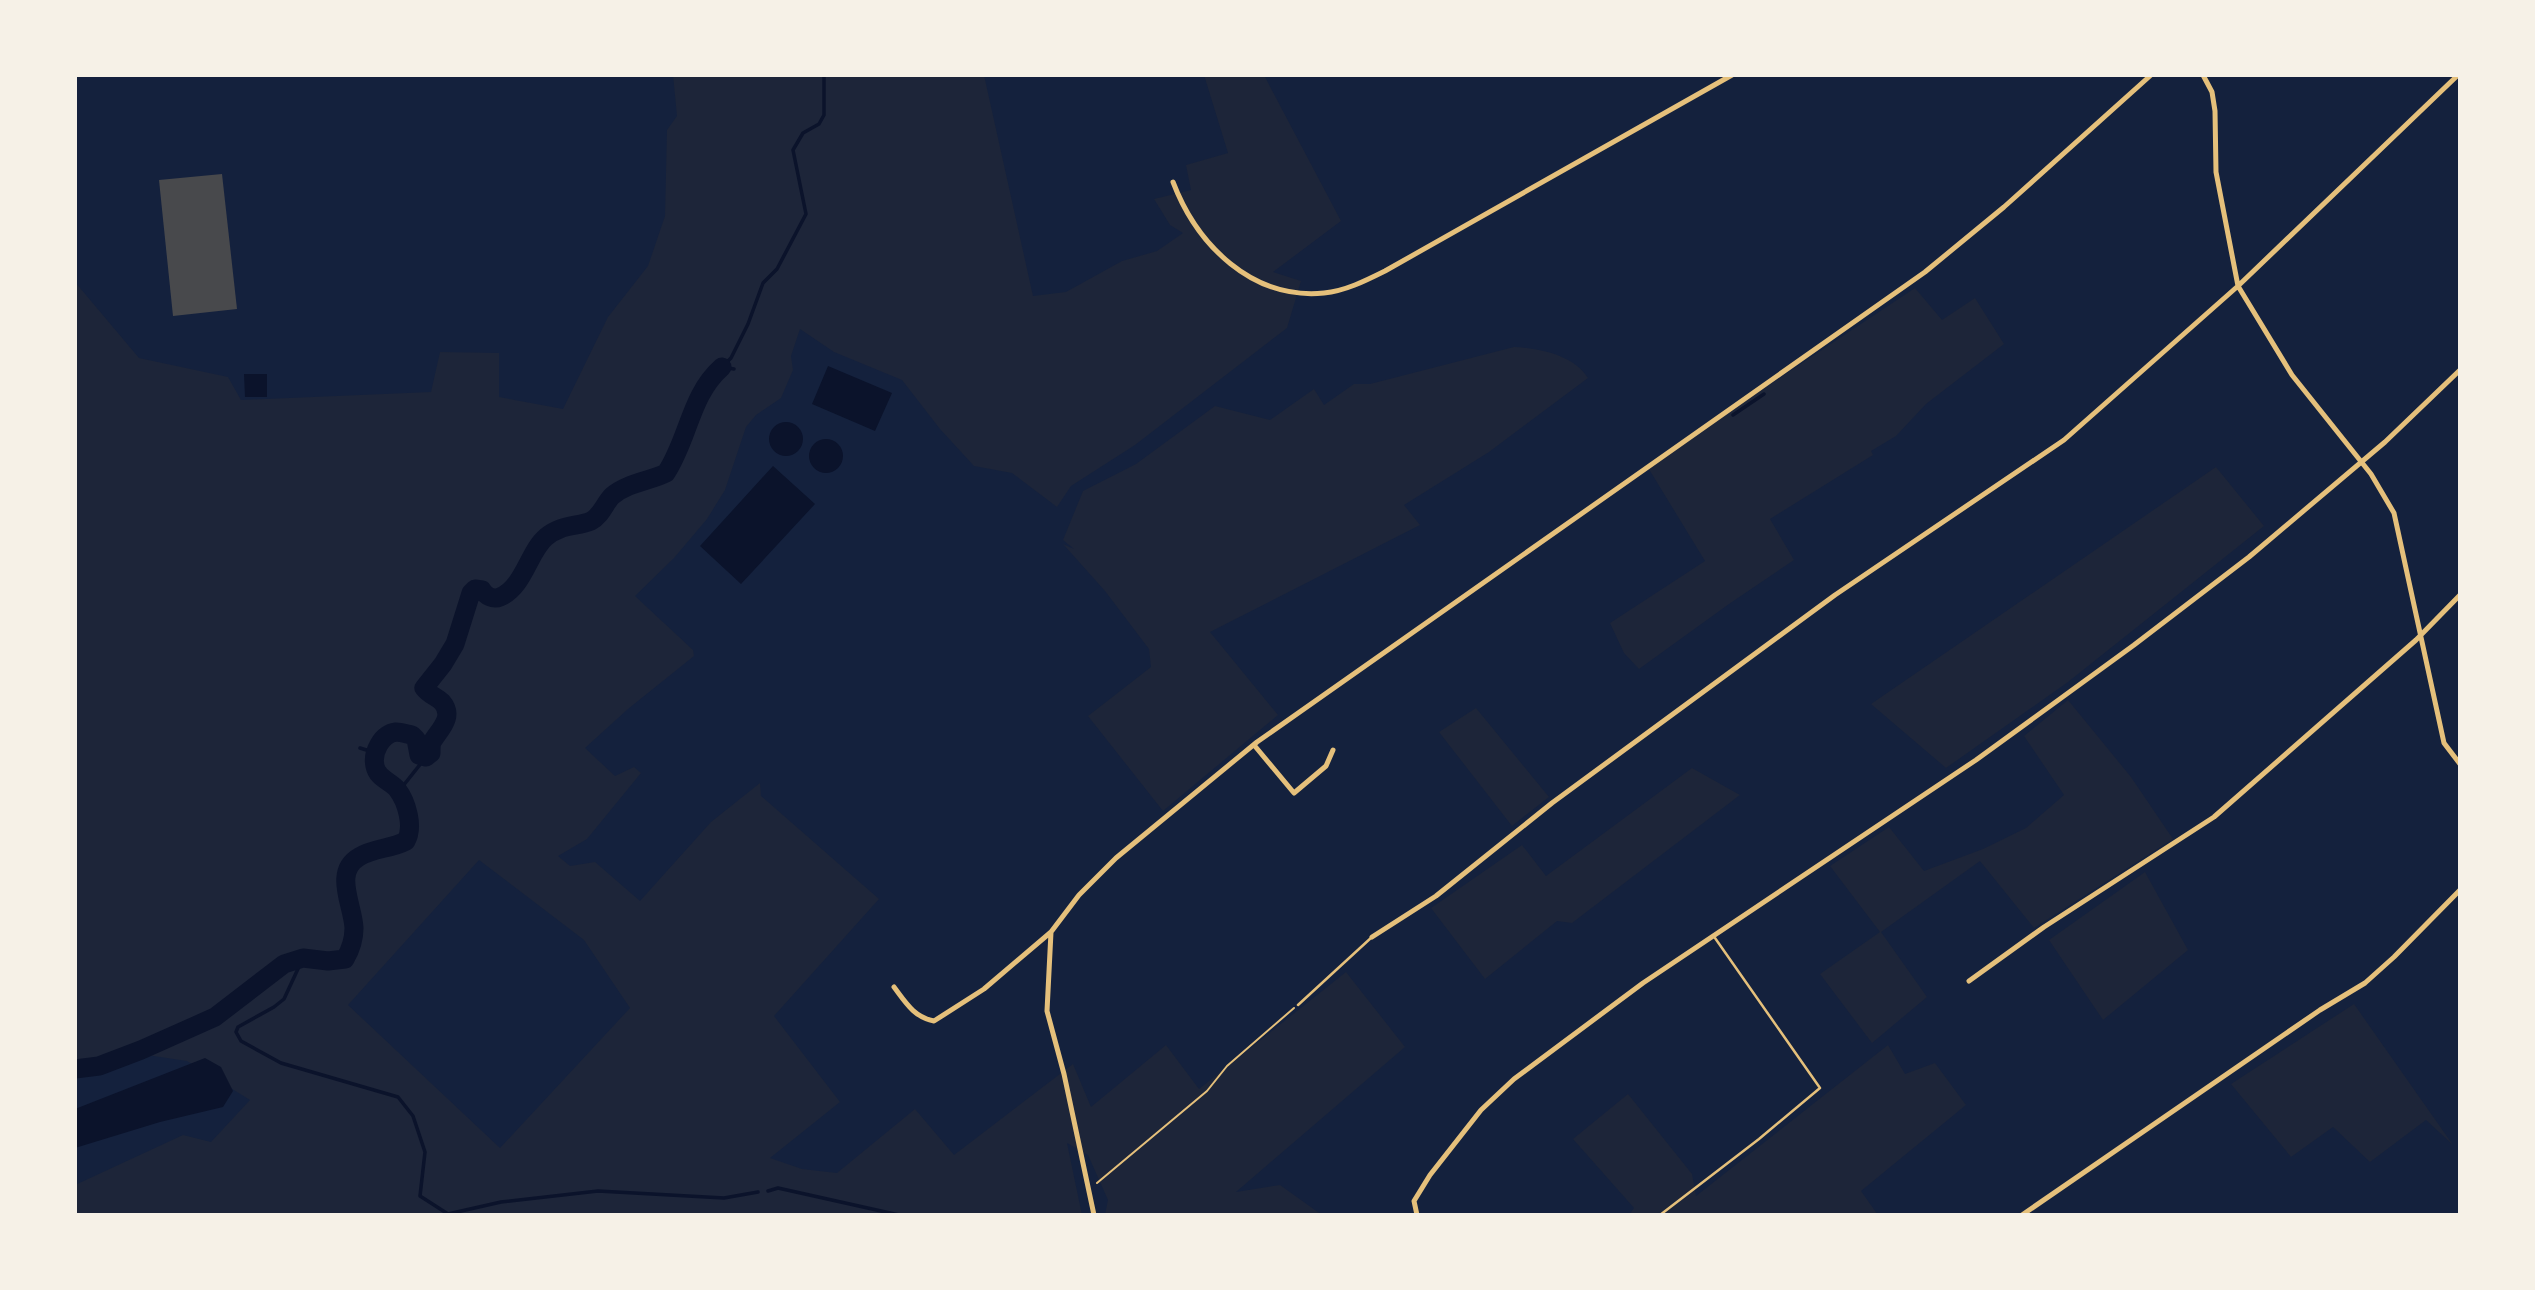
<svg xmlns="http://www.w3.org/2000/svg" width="2535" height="1290" font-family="'PT Sans Narrow',sans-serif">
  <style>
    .green { fill: #1d2539; fill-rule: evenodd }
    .water { fill: #0b132b }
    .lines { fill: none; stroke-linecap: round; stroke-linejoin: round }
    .stream { stroke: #0b132b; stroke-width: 3.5 }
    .river { stroke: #0b132b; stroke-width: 19 }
    .building { fill: #48494c }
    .path { stroke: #e5c07b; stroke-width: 2 }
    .service { stroke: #e5c07b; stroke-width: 2.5 }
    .minor { stroke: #e5c07b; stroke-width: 5 }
  </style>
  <rect width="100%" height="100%" fill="#14213d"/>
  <!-- green -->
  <path class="green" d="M673 75H984L1033 296 1066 292 1122 261 1157 251 1183 233 1170 225 1154 199 1191 190 1186 165 1228 153 1204 75H1264L1341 221 1273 272 1301 281 1287 328 1135 445 1071 486 1057 507 1012 473 974 466 940 429 902 380 834 352 800 329 791 356 793 370 781 398 756 415 746 427 725 490 707 519 674 558 635 596 693 650 694 656 628 709 585 748 615 776 634 767 641 773 587 839 558 856 570 866 595 862 640 901 711 822 760 783 761 796 879 899 774 1016 840 1102 770 1158 802 1169 837 1173 915 1109 954 1155 1073 1064 1091 1107 1166 1045 1199 1089 1346 972 1405 1047 1236 1192 1280 1185 1322 1215H1105L1108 1200 1088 1155 1067 1143 1082 1215H75V1185L183 1135 211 1142 250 1100 187 1061 147 1055 75 1078V282L139 358 228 377 241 400 431 392 440 352 499 353V397L563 409 608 317 648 266 665 216 667 130 677 116ZM479 860 584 940 630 1008 500 1148 348 1005Z
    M1915 288 1942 320 1975 298 2004 344 1926 404 1896 436 1871 451 1873 455 1770 519 1794 560 1729 604 1639 669 1624 653 1610 623 1705 561 1647 466Z
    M1514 347C1539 348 1574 355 1588 378L1489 452 1404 505 1420 525 1210 632 1278 715 1163 811 1088 716 1151 667 1149 649 1105 591 1063 544 1074 549 1063 540 1083 491 1136 464 1215 406 1270 420 1314 389 1324 405 1354 384H1370Z
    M2216 467 2264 526 2068 682 1946 768 1871 704Z
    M2068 700 2131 777 2173 839 2034 928 1980 861 1881 932 1927 997 1872 1043 1820 974 1880 932 1830 866 1889 827 1924 871 1983 849 2026 828 2064 795 2024 736Z
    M1476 708 1549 797 1512 826 1439 732Z
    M1692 768 1740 795 1572 923 1557 921 1485 979 1431 908 1522 845 1546 876Z
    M2145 872 2188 950 2103 1020 2049 940Z
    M2354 1004 2453 1145 2426 1120 2370 1162 2333 1127 2291 1157 2231 1084Z
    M1888 1045 1905 1074 1935 1063 1966 1105 1861 1191 1878 1215H1629L1634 1208 1573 1139 1628 1094 1692 1174 1696 1196Z"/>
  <!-- water -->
  <path class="water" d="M828 366 892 393 875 431 812 404Z
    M244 374H267V397H245Z
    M769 439a17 17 0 1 1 34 0a17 17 0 1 1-34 0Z
    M809 456a17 17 0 1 1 34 0a17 17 0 1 1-34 0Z
    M773 466 815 504 741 584 700 546Z
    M205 1058 221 1067 233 1091 223 1107 160 1122 75 1148V1109Z"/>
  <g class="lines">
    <!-- stream -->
    <path class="stream" d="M722 367 731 358 748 324 763 283 777 269 806 214 793 150 803 133 819 124 824 115V75
      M722 367 734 369
      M1733 415 1764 394
      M360 748 376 753
      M399 791 426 757
      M303 958 284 999 274 1007 238 1027 236 1032 241 1041 281 1063 398 1097 413 1116 425 1152 420 1196 448 1214 501 1202 598 1191 724 1198 758 1192
      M768 1191 778 1188 899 1215"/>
    <!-- river -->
    <path class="river" d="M75 1069 99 1066 141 1050 215 1017 284 964 303 958 328 961 345 959C351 949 354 940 354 928 353 905 333 872 359 857 373 848 391 849 406 841 414 827 407 802 397 789 390 781 377 778 375 766 372 753 381 734 396 732 401 732 407 734 412 735L416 739 419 755 426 757 431 753C431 751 431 743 432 742 439 730 455 717 442 702 436 696 429 695 424 688L443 664 455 644 471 593 475 589 482 590C486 596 493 600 500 597 524 587 529 551 546 537 561 524 577 527 591 521 601 516 605 503 612 496 627 483 650 481 666 473 689 438 690 395 722 367"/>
  </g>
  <!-- building -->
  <path class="building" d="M222 174 237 309 173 316 159 180Z"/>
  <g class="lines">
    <!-- path -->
    <path class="path" d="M1097 1183 1207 1091 1227 1066 1294 1008"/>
    <!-- service -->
    <path class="service" d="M1298 1005 1372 937
      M1660 1215 1759 1139 1820 1088 1715 938"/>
    <!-- minor -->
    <path class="minor" d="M2203 75 2212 92 2215 111 2216 172 2238 286 2292 375 2371 474 2394 513 2444 743 2460 764
      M1173 182C1197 245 1252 300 1324 293 1345 291 1365 281 1385 271L1732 75
      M1254 745 1294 793 1326 766 1333 750
      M1372 937 1436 896 1552 803 1835 595 2064 440 2238 286 2458 75
      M1969 981 2044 927 2214 817 2416 640 2460 595
      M894 987C906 1003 914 1017 934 1021L984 989 1051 932
      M1094 1215 1064 1074 1047 1011 1051 932 1079 895 1116 858 1257 742 1925 272 2004 207 2151 75
      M1417 1215 1414 1201 1430 1175 1481 1110 1514 1079 1643 983 1976 760 2134 645 2249 557 2385 442 2460 370
      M2022 1215 2320 1010 2365 983 2394 957 2460 890"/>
  </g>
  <!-- border -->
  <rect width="2535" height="1290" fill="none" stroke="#f6f1e7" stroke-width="154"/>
</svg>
